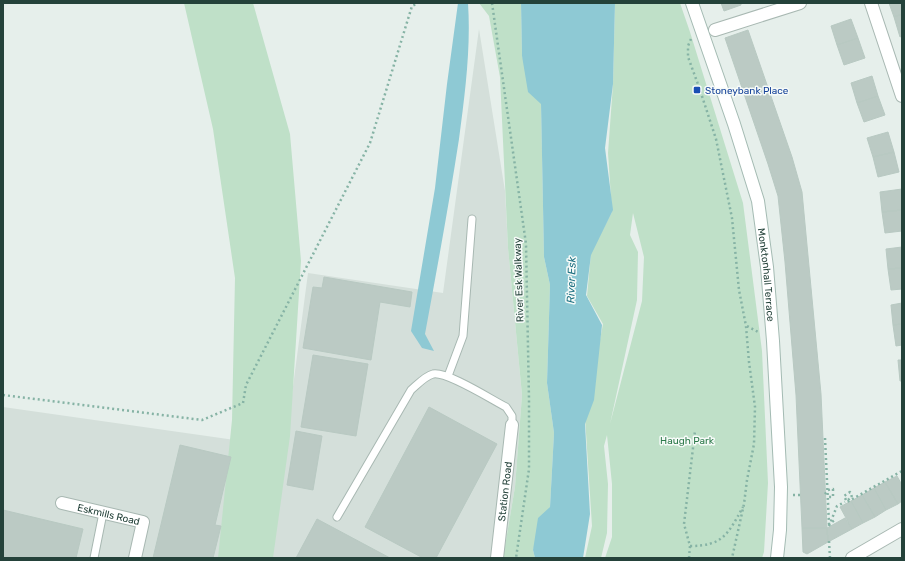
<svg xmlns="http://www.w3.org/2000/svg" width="905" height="561" font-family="Rubik,sans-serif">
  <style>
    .built { fill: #d4dfda }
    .green { fill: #bfe0c8; fill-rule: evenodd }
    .water { fill: #8ec9d4 }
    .building { fill: #bbcac4; stroke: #b8c9c2 }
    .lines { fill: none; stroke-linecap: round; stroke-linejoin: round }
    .service-casing { stroke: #a8b8b2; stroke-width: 9 }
    .minor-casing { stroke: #a8b8b2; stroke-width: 14 }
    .tertiary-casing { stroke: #a8b8b2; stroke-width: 14 }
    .secondary-casing { stroke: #a4bbb3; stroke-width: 14 }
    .path { stroke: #86b3a5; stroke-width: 2.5; stroke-dasharray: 2 3; stroke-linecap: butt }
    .service { stroke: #fff; stroke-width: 7 }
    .minor { stroke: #fff; stroke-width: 12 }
    .tertiary { stroke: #fff; stroke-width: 12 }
    .secondary { stroke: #fff; stroke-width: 12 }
    .path-bridge { stroke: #86b3a5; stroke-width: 2.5; stroke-dasharray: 2 3; stroke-linecap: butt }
    .transit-dot { fill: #1a4fb4; stroke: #f7fbf9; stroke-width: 1.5 }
    .labels { text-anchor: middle; stroke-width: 3; stroke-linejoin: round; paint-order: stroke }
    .transit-label { font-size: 10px; fill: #164399; stroke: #f7fbf9; text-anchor: start }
    .street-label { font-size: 10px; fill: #24423a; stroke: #f7fbf9 }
    .park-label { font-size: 10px; fill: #2d7a4b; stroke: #f7fbf9 }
    .water-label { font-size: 11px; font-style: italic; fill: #1c6f80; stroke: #f7fbf9 }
  </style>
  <rect width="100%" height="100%" fill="#e6efeb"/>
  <!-- built -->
  <path class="built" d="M479 29 505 191 508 248 522 395 515 487 503 558H3V407L285 447 308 273 443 293Z"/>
  <!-- green -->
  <path class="green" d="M184 3H253L290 134 301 261 290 436 273 558H218L232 420 235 278 213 129Z
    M479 3H521L522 56 541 103 544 257 550 285 547 383 554 433 550 507 533 550 535 558H503L515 487 522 395 508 248 500 77 489 16Z
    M615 3H680L690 32 743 203 762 351 768 483 764 552 762 558H605L612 537V484L607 435 604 446 608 484 607 533 601 558H585L592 526 585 417 603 324 587 296 591 253 612 212 608 153 613 84ZM633 213 644 257 642 301 610 424 637 300 638 252 630 235Z"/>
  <!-- water -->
  <path class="water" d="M458 3H468C471 48 465 94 459 139 449 204 437 269 425 334L434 351 422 348 411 331 435 188 447 84Z
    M521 3H615L613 84 605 148 613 210 591 255 586 295 602 325 594 400 585 424 590 514 583 558H535L533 550 538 518 550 507 554 433 547 383 550 285 544 257 541 104 528 92 522 56Z"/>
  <!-- building -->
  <path class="building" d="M721 3H741V5L724 11Z
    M889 3H902V14L894 17Z
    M902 14V36L900 37 894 17Z
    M851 19 858 38 837 45 831 26Z
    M748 30 792 157 802 192 821 394 827 528H802L796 395 785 262 778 196 768 164 725 38Z
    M858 38 865 58 844 65 837 45Z
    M872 76 878 96 857 103 851 83Z
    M878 96 885 115 864 122 857 103Z
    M888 132 894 152 873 157 867 138Z
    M894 152 899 172 878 177 873 157Z
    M902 189V210L882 212 880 192Z
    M902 210V231L885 233 882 212Z
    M902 247V268L888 269 886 249Z
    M902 268V289L891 290 888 269Z
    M324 277 412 292 410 307 380 302 371 360 303 348 313 287 322 288Z
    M902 303V324L893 325 891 305Z
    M902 324V345L896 346 893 325Z
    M313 355 368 364 356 436 301 427Z
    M898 360H902V381H900Z
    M429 407 497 444 436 558H423L365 527Z
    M296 431 322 436 313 490 287 485Z
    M180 445 231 457 215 525 221 526 213 558H153Z
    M897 476 902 485V501L898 504 885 482Z
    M885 482 898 504 886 510 874 488Z
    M874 488 886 510 875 517 862 495Z
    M862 495 875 517 863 523 851 501Z
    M851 501 863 523 852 529 840 507Z
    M3 510 83 529 76 558H3Z
    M845 518 852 529 828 542 827 528Z
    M317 519 390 558H296Z
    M802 528H827L828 542 807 554 803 552Z"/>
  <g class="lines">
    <!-- service casing -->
    <g class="service-casing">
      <path id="service" d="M448 376 463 336 472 219
        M337 517 411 390C417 385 425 376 433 374 447 371 492 400 506 407L512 416V425
        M94 558 103 513"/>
    </g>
    <!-- minor casing -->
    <g class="minor-casing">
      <g id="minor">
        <path d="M871 3 902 96"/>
        <path d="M715 30 800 3"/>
        <path id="s1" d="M62 503 143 522 135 558"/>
        <path id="s2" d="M497 558 512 425"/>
      </g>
    </g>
    <!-- tertiary casing -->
    <g class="tertiary-casing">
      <path id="tertiary" d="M852 558 902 529"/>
    </g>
    <!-- secondary casing -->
    <g class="secondary-casing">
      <g id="secondary">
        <path id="s3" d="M692 3 734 124 758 201 767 267 773 341 781 487 780 530 777 558"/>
      </g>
    </g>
    <!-- path -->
    <path class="path" d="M492 3 526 244 529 399V469L516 558
      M691 39 688 46V57L699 87 716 139 732 218 739 290 746 326 749 362 755 407 754 444 747 480 744 504 732 558
      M747 326 760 333
      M3 395 202 420 243 403 246 385 370 143 412 6 418 3
      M825 494 828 490 833 489V497H828
      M793 495H801
      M848 500 852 497 850 492 844 496 847 502 902 471
      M829 526 837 506 845 502
      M829 541 830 558
      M690 546C723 546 728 534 743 507
      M689 558 690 546 684 524 695 431"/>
    <!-- service -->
    <use href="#service" class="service"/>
    <!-- minor -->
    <use href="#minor" class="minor"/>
    <!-- tertiary -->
    <use href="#tertiary" class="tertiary"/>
    <!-- secondary -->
    <use href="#secondary" class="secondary"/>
    <!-- path-bridge -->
    <path class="path-bridge" d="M825 438 829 524 835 520"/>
  </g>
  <!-- markers -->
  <rect class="transit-dot" x="693" y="86" width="8" height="8" rx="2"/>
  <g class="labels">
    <!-- transit labels -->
    <g class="transit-label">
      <text x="705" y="94">Stoneybank Place</text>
    </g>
    <!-- street labels -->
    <g class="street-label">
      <text dy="4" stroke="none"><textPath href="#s3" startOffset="283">Monktonhall Terrace</textPath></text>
      <text transform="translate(518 280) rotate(-92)" y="4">River Esk Walkway</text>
      <text dy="4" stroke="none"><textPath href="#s2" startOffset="67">Station Road</textPath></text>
      <text dy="4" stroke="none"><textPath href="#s1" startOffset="48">Eskmills Road</textPath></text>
    </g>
    <!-- park labels -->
    <g class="park-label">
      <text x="687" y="444">Haugh Park</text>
    </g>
    <!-- water labels -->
    <g class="water-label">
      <text transform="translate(571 280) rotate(-88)" y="4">River Esk</text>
    </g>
  </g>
  <!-- border -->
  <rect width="905" height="561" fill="none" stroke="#24423a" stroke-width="8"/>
</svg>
